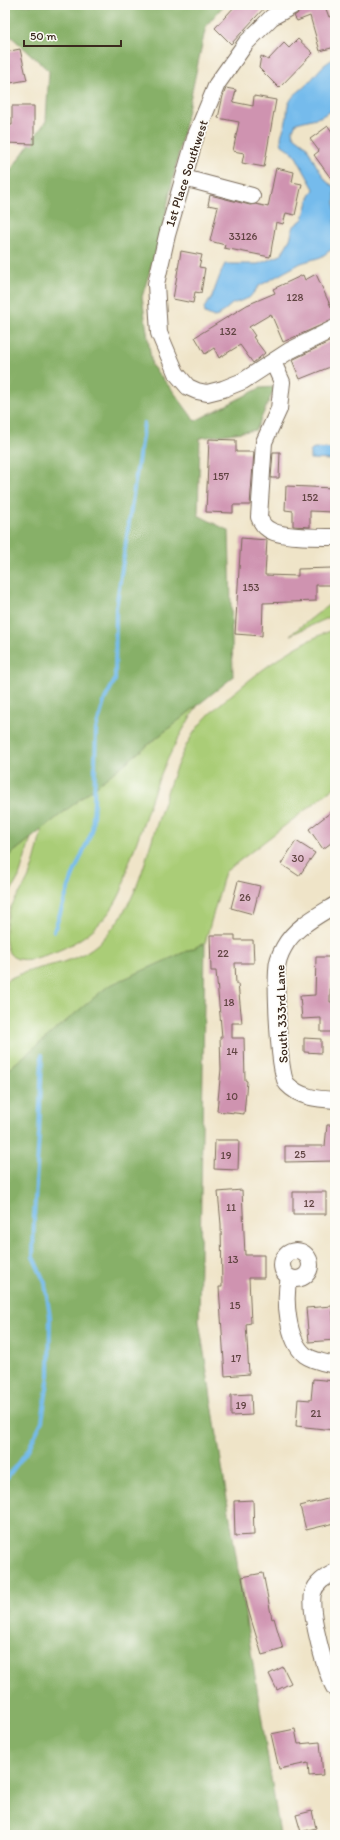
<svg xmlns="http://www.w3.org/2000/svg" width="340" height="1840" font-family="Itim,sans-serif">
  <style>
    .green { fill: #aacd77; stroke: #727c4a }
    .forest { fill: #87b068; stroke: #616d43 }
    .water { fill: #74bbec; stroke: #587285 }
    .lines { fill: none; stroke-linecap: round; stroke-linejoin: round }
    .stream { stroke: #74bbec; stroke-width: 4 }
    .building { fill: #cf93b0 }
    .street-casing { stroke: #7a6b5a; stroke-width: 18 }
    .street { stroke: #fff; stroke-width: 16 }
    .labels { text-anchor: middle; stroke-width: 3.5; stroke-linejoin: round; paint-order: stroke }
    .number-label { font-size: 11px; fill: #604442 }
    .street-label { font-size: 13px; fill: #3b2a1e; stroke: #fdfcf7 }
  </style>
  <rect width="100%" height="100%" fill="#fdfcf7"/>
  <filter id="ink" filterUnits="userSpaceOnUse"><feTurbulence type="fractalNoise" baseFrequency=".025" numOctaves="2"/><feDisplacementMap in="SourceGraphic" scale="8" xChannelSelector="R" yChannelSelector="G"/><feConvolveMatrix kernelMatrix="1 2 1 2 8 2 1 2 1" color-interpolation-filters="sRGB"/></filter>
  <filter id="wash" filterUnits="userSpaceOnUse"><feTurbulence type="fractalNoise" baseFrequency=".012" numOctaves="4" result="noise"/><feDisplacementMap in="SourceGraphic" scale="16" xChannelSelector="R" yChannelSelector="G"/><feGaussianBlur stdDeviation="0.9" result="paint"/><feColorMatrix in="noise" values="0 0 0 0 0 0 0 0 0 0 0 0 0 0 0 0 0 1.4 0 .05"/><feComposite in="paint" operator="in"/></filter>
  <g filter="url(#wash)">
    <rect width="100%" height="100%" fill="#efe4c8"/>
    <!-- green -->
    <path class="green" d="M335 600V615L290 635Z
      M335 629V787L225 872 205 943 108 987 5 1072V981C39 962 74 969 104 938 136 904 142 870 156 827 166 796 175 762 193 734 204 717 220 704 236 691 266 666 297 643 335 629Z
      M198 705C180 733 166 760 154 791 146 815 138 839 129 863 126 872 125 882 121 892 106 926 74 948 39 957 31 960 16 962 10 954 2 944 6 915 12 905 17 896 24 888 28 879 35 863 38 846 42 829Z
      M31 838 19 877 5 902V859Z"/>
    <!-- forest -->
    <path class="forest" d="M5 5H224L206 26 162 230 142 297 152 366 173 391 195 421 260 388 275 387 256 430 200 438 198 515 229 531 233 677 5 859V178L46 121 49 71 5 31Z
      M205 943 199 1321 280 1835H5V1072L108 986Z"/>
    <!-- water -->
    <path class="water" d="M335 58V109L320 117 296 123 292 132 294 136 306 145 316 165 327 182 335 187V247L321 257 301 263 259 286 249 298 232 304 218 316 214 317 205 313 204 308C206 304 210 301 212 297 215 289 221 271 225 264H258L281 255 290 239 294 226 303 219 309 198 314 189 294 153 282 145C279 134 284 131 286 121 288 115 286 109 289 103 293 94 299 92 306 85 318 74 318 67 335 58Z
      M314 448 334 449 333 460 310 459V452Z"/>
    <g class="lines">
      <!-- stream -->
      <path class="stream" d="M54 931 73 875 92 831 94 803 96 729 105 699 115 680 116 608 144 423
        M5 1480 28 1450 42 1421 49 1375 50 1317 45 1283 33 1257 34 1217 39 1134 42 1055"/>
    </g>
    <g id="blocks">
      <!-- building -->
      <path class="building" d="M236 5H267L231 44 215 28Z
        M303 5H335L326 9 329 17 335 15V47L320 51 310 16 297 21 294 16 302 10Z
        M298 39 313 53 279 88 259 68 261 56 268 60 284 43 289 48Z
        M20 49 27 80 5 84V52Z
        M226 88 236 90 233 102 253 106 254 96 276 100 264 167 242 163 244 153 233 151 239 122 218 118 223 96Z
        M12 106H34V144L5 143V125H12Z
        M328 126 335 136V184L314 155 319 151 310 139Z
        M276 168 294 172 292 182 302 184 295 215 286 213 283 224 276 222 270 257 224 248 225 245 210 241 218 207 208 205 210 195 250 205 256 204 268 207Z
        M181 251 202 255 199 267 205 268 201 293 195 292 193 303 173 299Z
        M316 274 331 307 335 305V319L283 342 271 314 249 327 255 336 253 337 265 353 253 363 240 345 219 358 214 348 205 354 195 337 247 305 275 293 273 289 303 275 305 280Z
        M335 339V365L300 379 292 360Z
        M209 439 236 440V452H254L250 505H233V513L206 512Z
        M273 452H280L279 478H271Z
        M286 486 334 488 333 512 310 511V527L293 526V511L285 510Z
        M241 538 267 540 265 575 298 576V569L332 568V585H316V601L263 603 262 636 235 634Z
        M335 809V840L323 849 309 829Z
        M296 841 315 853 299 876 281 864Z
        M238 881 260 886 253 914 231 908Z
        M210 935H235V940H253L254 963H235L236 984H238L242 1023H232V1038H244L245 1080 247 1081 244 1114 217 1111 221 1069 220 1037H222L216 971H211Z
        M316 957H331L330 1002H335V1032H321V1018L302 1019 300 996 315 995Z
        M304 1038 321 1039V1053L304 1052Z
        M327 1125H335V1161L285 1162V1146H325Z
        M215 1140H239L238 1170 214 1169Z
        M242 1190 245 1255H264V1278H249L251 1323 246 1324 249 1374 225 1376 219 1287H222L221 1224 218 1192Z
        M293 1192H326V1214H293Z
        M332 1306 335 1340 309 1342 306 1308Z
        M313 1379 335 1381 334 1430 296 1426 298 1399 311 1400Z
        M251 1394 252 1415 231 1416V1395Z
        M335 1497V1523L306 1530 300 1506Z
        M253 1500 254 1535 235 1536 234 1501Z
        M263 1573 272 1619 274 1618 283 1649 262 1655 247 1606 242 1577Z
        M283 1667 291 1683 277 1690 269 1674Z
        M295 1729 298 1744 320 1742 323 1775 309 1776 308 1763 279 1769 271 1734Z
        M312 1811 316 1828 301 1832 296 1815Z"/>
    </g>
  </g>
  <g filter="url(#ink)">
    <use href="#blocks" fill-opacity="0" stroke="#7a6b5a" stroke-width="1"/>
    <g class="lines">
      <!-- street casing -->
      <g class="street-casing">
        <path id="street" d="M294 5 272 17 246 43 217 84 196 135 167 235 156 284 159 333 176 373 188 387 197 391 207 393 223 389 243 381 289 351 335 328
          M184 178 252 196
          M273 362 282 382 279 409 264 442 259 517C261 522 263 526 268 529 280 538 319 537 335 537
          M335 905C317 916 294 928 284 947 280 954 277 962 277 970 276 988 278 1074 287 1084 300 1098 318 1099 335 1100
          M282 1265a14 14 0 1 1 28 0a14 14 0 1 1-28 0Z
          M289 1277C284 1299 287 1340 305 1355 313 1361 326 1363 335 1365
          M335 1572C326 1577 316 1582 313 1593 309 1613 325 1672 335 1689"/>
      </g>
      <!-- street -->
      <use href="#street" class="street"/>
    </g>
  </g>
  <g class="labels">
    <!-- number labels -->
    <g class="number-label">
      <text x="243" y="240">33126</text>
      <text x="295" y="301">128</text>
      <text x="228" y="335">132</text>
      <text x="221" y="480">157</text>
      <text x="310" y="501">152</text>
      <text x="251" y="591">153</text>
      <text x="298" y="862">30</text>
      <text x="245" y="901">26</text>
      <text x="223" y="957">22</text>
      <text x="229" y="1006">18</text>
      <text x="232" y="1055">14</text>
      <text x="232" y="1100">10</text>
      <text x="300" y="1158">25</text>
      <text x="226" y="1159">19</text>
      <text x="309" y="1207">12</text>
      <text x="231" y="1211">11</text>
      <text x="233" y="1263">13</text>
      <text x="235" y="1309">15</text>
      <text x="236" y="1362">17</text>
      <text x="241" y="1409">19</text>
      <text x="316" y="1417">21</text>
    </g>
    <!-- street labels -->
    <g class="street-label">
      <text transform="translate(186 173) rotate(-72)" y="5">1st Place Southwest</text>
      <text transform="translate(281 1014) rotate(-92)" y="5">South 333rd Lane</text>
    </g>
  </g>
  <!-- margin -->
  <rect width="340" height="1840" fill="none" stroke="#fdfcf7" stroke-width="20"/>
  <!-- scale -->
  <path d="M24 40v6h97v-6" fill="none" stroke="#3b2a1e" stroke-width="2"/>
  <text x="30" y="40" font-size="12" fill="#3b2a1e" stroke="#fdfcf7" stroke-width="3" paint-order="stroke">50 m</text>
</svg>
